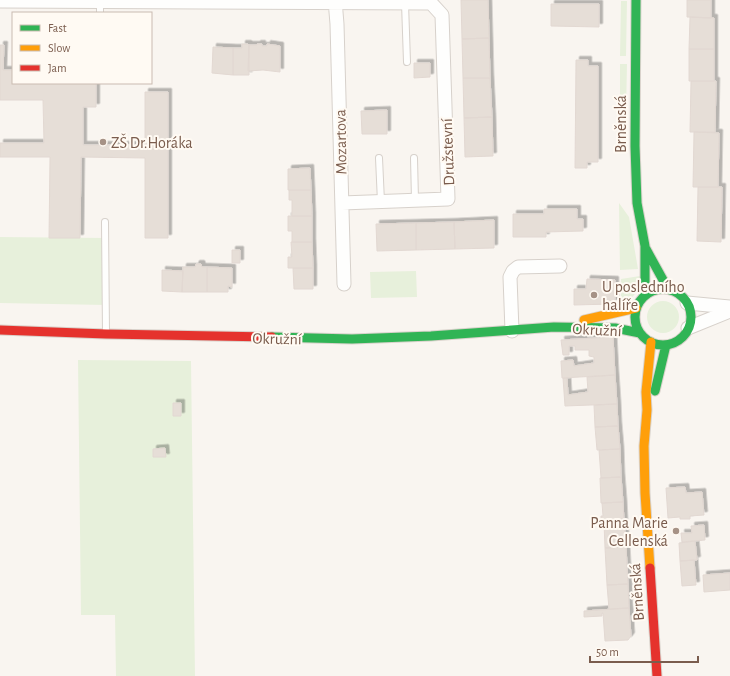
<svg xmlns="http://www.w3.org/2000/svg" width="730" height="676" font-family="'Alegreya Sans',sans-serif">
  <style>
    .green { fill: #e7f0db }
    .building { fill: #e6ded7; stroke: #e2d8d2; filter: url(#shadow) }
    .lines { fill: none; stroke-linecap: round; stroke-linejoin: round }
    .lane-casing { stroke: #d7d1cb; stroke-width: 8 }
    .street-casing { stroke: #d7d1cb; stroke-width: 15 }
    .fast-casing { stroke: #d9d2cb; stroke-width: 11 }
    .slow-casing { stroke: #d9d2cb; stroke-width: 11 }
    .jam-casing { stroke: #d9d2cb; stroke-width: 11 }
    .lane { stroke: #fefefd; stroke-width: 6 }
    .street { stroke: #fefefd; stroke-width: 13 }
    .fast { stroke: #30b455; stroke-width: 9 }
    .slow { stroke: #ff9f0a; stroke-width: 9 }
    .jam { stroke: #e5322d; stroke-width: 9 }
    .poi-dot { fill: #a69286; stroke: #fffaf3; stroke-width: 1.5 }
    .labels { text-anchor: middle; stroke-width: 4; stroke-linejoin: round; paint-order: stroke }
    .street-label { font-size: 16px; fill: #7a5c4d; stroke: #fffaf3 }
    .poi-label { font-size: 16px; fill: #7a5c4d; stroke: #fffaf3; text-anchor: start }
  </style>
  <defs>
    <filter id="shadow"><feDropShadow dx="3.5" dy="-3.5" stdDeviation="0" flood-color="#0004"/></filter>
  </defs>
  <rect width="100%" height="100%" fill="#f9f5f0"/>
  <!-- green -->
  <path class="green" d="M621 1H627L626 56H620Z
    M620 64H627L626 112 620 134Z
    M619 203 629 217 638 269 620 270Z
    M0 237 106 238V305L0 303Z
    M416 271 417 297 371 298 370 272Z
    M640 276C637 292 637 297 621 303V279Z
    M647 317a16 16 0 1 1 32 0a16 16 0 1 1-32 0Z
    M78 360 191 361 195 676H116L115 615H81Z"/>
  <!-- building -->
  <path class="building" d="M461 0H488L489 38 462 39Z
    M687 0H711V18L687 17Z
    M551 4H599V27L551 26Z
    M690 17 714 18V49H689Z
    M489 38 490 78H463L462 39Z
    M242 44H248L249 45V75H233V48H242Z
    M257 44H262V46H267V44L280 46V72L263 70 248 71 249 45H257Z
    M0 45H4L3 70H13V83H96V107H83V145H145V92H168V238H145V158L81 157 80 238H49L50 157H0V143H44L43 100H0Z
    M213 47 233 48V75L212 73Z
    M689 49H714V81H689Z
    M576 60H588V66H598V162H587V168H575Z
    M414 63H430V77L414 78Z
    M463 78H490L492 117 464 118Z
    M691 81H716L715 132H690Z
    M387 110V134H362L361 111Z
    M492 117 493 156 465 157 464 118Z
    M694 132 719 133 718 187H693Z
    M310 168 311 190H288V169Z
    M698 187H722L721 242 697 241Z
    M289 190H311L312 216H292V200H289Z
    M544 209H577V219H583V231L546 232V237H513V214H544Z
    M288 216H312V242H292V231H288Z
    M494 220V248L455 249 454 222Z
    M454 222 455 249 416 250V223Z
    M416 223V250L377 251 376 224Z
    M291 242H312L313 268H288V257H292Z
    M232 250H240V263H232Z
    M196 264H201L202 267H207V292H182L183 267H195Z
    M207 267 232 268V287L228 286V292H207Z
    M293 268H313V289H294Z
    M162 270 183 271 182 292 162 291Z
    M587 279 615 280V301L612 304 574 305V289H586Z
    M613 337 615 375 562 378 561 361 573 360 574 366 594 363V357L589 356V350H575V346H569V355H563L561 340Z
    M615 375 617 404 565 406 563 378H567L568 395 588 392 587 377Z
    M173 403H181V416H173Z
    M617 404 618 426 595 427 594 405Z
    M618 426 620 449 597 450 595 427Z
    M165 448 166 457H153V449Z
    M620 449 621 477 601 478 599 450Z
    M621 477 623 502 601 503 600 478Z
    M685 487 686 493 702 492 704 515 690 516V519H680V517L668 518 666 488Z
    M623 502 624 522 601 523V516H603L602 503Z
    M624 522 626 547 605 548 604 523Z
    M704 525 705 540 682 542 681 533H692L691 526Z
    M695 541 697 560 680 561 679 543Z
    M626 547 628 584 607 585 605 548Z
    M694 560 696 585 682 586 680 561Z
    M730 573V590L704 592 703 575Z
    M628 584 629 608 609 609 607 585Z
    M629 608 631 636 628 640 605 641 603 613H602V616L584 617V611Z"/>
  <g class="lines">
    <!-- lane casing -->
    <g class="lane-casing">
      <path id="lane" d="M100 1V13
        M405 3 407 62
        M379 158 381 202
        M414 158 415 200
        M105 222 106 333"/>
    </g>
    <!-- street casing -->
    <g class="street-casing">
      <path id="street" d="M335 0 337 24 344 284
        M0 1 431 3 442 15 448 199 342 203
        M687 303 730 307
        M688 328 730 311
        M512 331 510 277 513 271 518 267 560 266"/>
    </g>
    <!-- fast casing -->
    <g class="fast-casing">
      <path id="fast" d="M636 0 635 146 637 203 645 246V295
        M646 249 668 289
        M635 317a28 28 0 1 1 56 0a28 28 0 1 1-56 0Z
        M272 337 352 339 431 336 554 327 615 328 640 333
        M655 391 666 345"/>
    </g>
    <!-- slow casing -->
    <g class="slow-casing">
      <path id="slow" d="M584 320 636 308
        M650 568 645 493 644 446 647 410 646 392 651 342"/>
    </g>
    <!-- jam casing -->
    <g class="jam-casing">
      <path id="jam" d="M0 330 106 334 272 337
        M650 568 657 676"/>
    </g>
    <!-- lane -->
    <use href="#lane" class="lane"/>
    <!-- street -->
    <use href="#street" class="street"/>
    <!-- fast -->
    <use href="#fast" class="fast"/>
    <!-- slow -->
    <use href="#slow" class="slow"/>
    <!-- jam -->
    <use href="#jam" class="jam"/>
  </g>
  <!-- markers -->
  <g class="poi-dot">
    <circle cx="103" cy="142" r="4"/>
    <circle cx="594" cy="295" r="4"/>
    <circle cx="676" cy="531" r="4"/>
  </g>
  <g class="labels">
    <!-- street labels -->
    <g class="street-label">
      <text transform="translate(620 124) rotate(-90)" y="6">Brněnská</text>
      <text transform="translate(340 142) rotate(-91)" y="6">Mozartova</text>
      <text transform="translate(447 152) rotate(-92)" y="6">Družstevní</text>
      <text transform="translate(597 329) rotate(3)" y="6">Okružní</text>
      <text transform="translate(277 338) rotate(1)" y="6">Okružní</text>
      <text transform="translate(636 592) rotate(-94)" y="6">Brněnská</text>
    </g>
    <!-- poi labels -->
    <g class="poi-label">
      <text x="111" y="148">ZŠ Dr.Horáka</text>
      <text x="602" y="292">U posledního<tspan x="602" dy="18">halíře</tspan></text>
      <text x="668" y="528" text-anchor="end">Panna Marie<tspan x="668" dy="18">Cellenská</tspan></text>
    </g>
  </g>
  <!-- legend -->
  <rect x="12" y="12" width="140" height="72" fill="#fffaf3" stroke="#cabbb1"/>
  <rect x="20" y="25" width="20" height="6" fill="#30b455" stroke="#cabbb1"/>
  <text x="48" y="32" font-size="12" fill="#7a5c4d">Fast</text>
  <rect x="20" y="45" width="20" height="6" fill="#ff9f0a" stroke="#cabbb1"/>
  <text x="48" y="52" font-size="12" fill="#7a5c4d">Slow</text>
  <rect x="20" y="65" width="20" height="6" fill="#e5322d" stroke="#cabbb1"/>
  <text x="48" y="72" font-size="12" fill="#7a5c4d">Jam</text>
  <!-- scale -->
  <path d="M590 656v6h108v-6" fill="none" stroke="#7a5c4d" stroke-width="2"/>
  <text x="596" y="656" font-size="12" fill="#7a5c4d" stroke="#fffaf3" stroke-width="3" paint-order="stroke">50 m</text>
</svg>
